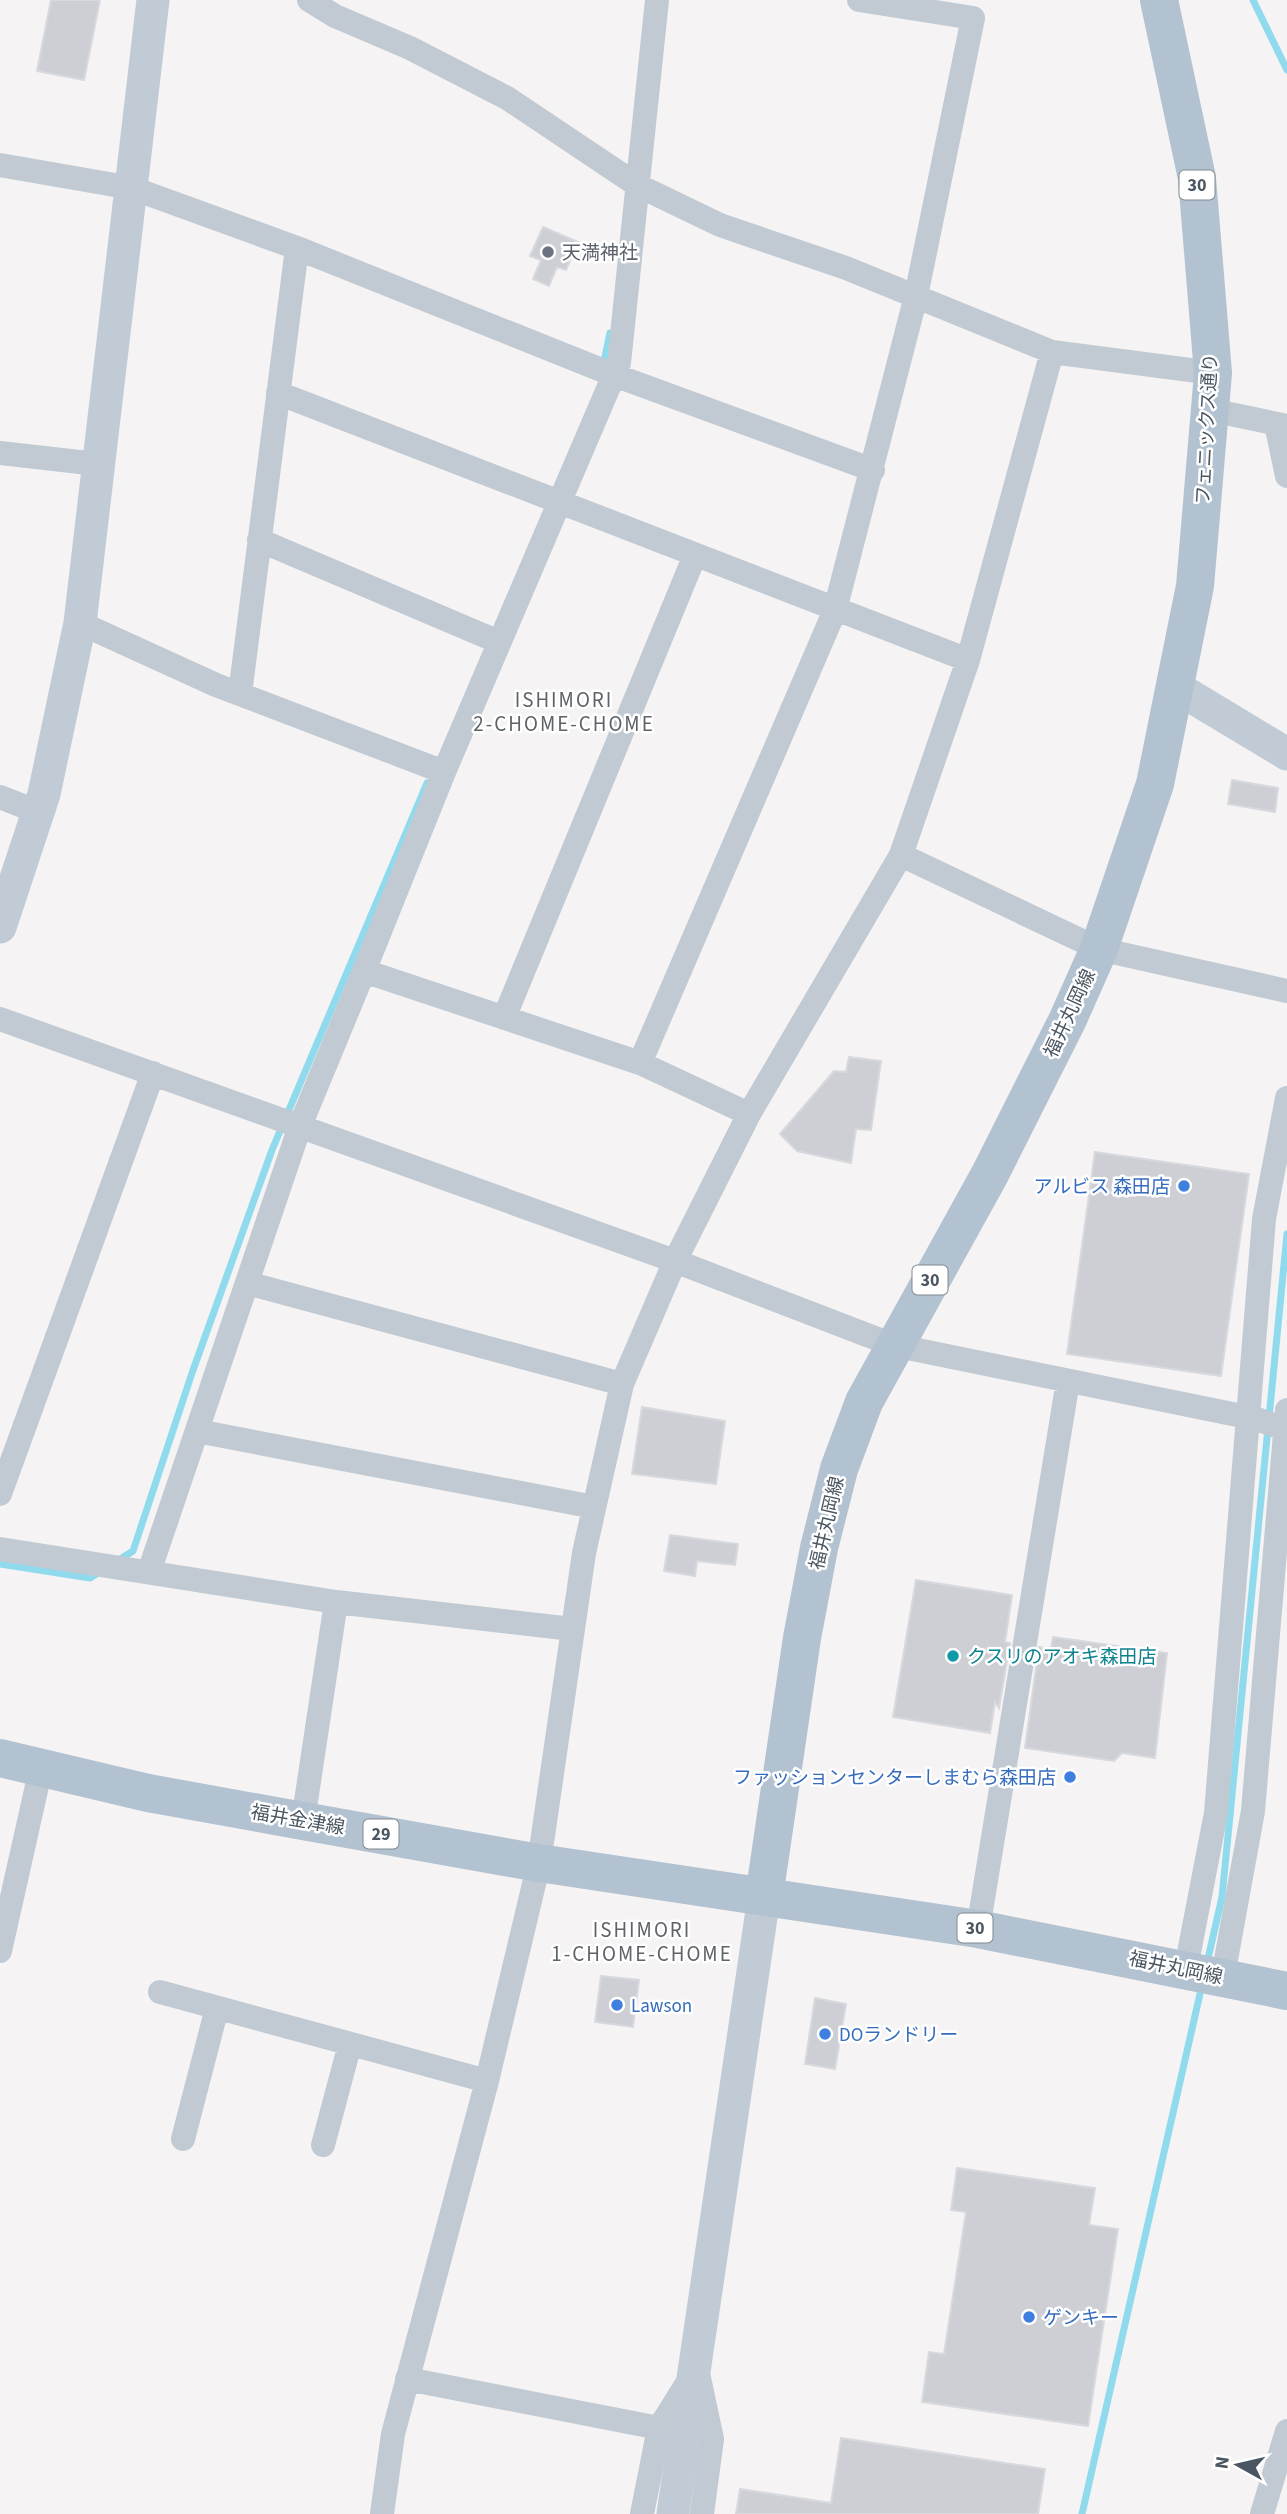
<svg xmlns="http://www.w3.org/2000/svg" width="1287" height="2514" font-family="'Source Sans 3','Noto Sans JP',sans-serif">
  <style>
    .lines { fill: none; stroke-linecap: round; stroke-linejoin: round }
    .stream { stroke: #90daee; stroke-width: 7 }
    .building { fill: #cdcfd5; stroke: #d7d9de; stroke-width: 2 }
    .street { stroke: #c1cad2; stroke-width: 24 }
    .secondary { stroke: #c1cbd6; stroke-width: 33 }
    .primary { stroke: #b3c2d1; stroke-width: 38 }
    .worship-dot { fill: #6b7280; stroke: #fff; stroke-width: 2.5 }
    .shop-dot { fill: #3f7fe0; stroke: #fff; stroke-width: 2.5 }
    .culture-dot { fill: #0f9aa8; stroke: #fff; stroke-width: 2.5 }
    .labels { text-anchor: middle; stroke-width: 5; stroke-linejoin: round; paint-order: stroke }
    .shield { fill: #fff; stroke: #808990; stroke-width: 2 }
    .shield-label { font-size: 18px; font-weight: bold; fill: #4a5661 }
    .worship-label { font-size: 19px; fill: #5b616d; stroke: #fff; text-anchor: start }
    .street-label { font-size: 19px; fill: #4a5661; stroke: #fff }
    .shop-label { font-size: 19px; fill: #366cbe; stroke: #fff; text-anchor: start }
    .culture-label { font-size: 19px; fill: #0d838f; stroke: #fff; text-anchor: start }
    .neighbourhood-label { font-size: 21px; letter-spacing: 2px; fill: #5f6368; stroke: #fff }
  </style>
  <rect width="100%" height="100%" fill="#f5f3f3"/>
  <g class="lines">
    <!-- stream -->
    <path class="stream" d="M1253 0 1287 70
      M603 366 610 333
      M117 1561 133 1551 192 1373 272 1150 427 783
      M0 1564 90 1578 101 1571
      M1207 1963 1222 1897 1287 1234
      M1082 2514 1202 1985"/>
  </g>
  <!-- building -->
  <path class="building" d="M51 0H100L84 80 37 71Z
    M543 227 578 242 566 270 557 267 549 286 533 279 541 260 530 256Z
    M1232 780 1278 788 1275 812 1228 804Z
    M849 1057 881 1061 871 1130 856 1129 851 1163 797 1151 780 1134 834 1071 846 1072Z
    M1095 1152 1249 1174 1221 1376 1067 1354Z
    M642 1407 725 1421 716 1484 632 1474Z
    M670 1535 738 1544 735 1565 697 1561 695 1576 664 1571Z
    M916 1580 1012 1595 1005 1642 1010 1643 999 1708 995 1702 990 1733 893 1717Z
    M1053 1637 1167 1653 1155 1758 1122 1753 1114 1761 1025 1748 1039 1647 1051 1649Z
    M601 1976 639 1980 633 2027 595 2022Z
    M815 1998 846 2004 835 2069 805 2064Z
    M957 2168 1095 2188 1089 2225 1118 2229 1088 2426 922 2402 929 2352 944 2354 966 2212 951 2210Z
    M841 2438 1045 2469 1038 2514H736L740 2489 831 2503Z"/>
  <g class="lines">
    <!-- street -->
    <path class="street" d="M309 0 335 16 410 48 507 98 637 185 720 225 846 268 1052 352 1213 373
      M657 0 619 363 444 772 364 971 640 1063 749 1114
      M0 165 132 188 297 248 614 375 873 470
      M278 393 968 660
      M1211 410 1287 426
      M1276 424 1287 476
      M0 453 97 464
      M259 540 499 642
      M80 623 216 685 444 772
      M240 694 297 248
      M0 797 38 812
      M901 855 1099 949 1287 991
      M504 1018 695 555
      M0 1019 675 1261 893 1345 1257 1419 1279 1427 1287 1434
      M640 1063 835 610 916 296 973 18 859 0
      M247 1283 622 1384
      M197 1431 594 1507
      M0 1494 153 1073
      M0 1549 336 1602 572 1629
      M149 1572 300 1126 364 971
      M303 1821 336 1602
      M978 1929 1068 1381
      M0 1951 41 1768
      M1186 1968 1216 1813 1264 1219 1287 1098
      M1223 1976 1253 1811 1287 1410
      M160 1992 487 2081
      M183 2139 217 2008
      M323 2145 350 2044
      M699 2378 712 2439 702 2514
      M407 2379 659 2428
      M382 2514 393 2434 487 2081 539 1863 584 1553 622 1384 675 1261 749 1114 901 855 968 660 1052 352
      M642 2514 659 2428 689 2380
      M1262 2514 1287 2431"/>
    <!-- secondary -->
    <path class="secondary" d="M1174 686 1287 754
      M0 927 44 794 80 623 153 0
      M673 2514 764 1897"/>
    <!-- primary -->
    <path class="primary" d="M0 1758 148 1793 303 1821 539 1863 978 1929 1287 1991
      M764 1897 802 1638 819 1548 839 1469 864 1402 990 1174 1068 1019 1099 949 1155 784 1195 586 1213 373 1197 178 1159 0"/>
  </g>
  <!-- markers -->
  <circle class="worship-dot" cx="548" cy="252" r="7"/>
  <g class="shop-dot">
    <circle cx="1184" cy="1186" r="7"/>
    <circle cx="1070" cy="1777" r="7"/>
    <circle cx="617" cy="2005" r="7"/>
    <circle cx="825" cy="2034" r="7"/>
    <circle cx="1029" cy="2317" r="7"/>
  </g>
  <circle class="culture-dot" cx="953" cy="1656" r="7"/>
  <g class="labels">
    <!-- shield labels -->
    <g class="shield">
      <rect x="1179.5" y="170.5" width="35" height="29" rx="5"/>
      <rect x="912.5" y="1265.5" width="35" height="29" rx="5"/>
      <rect x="363.5" y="1819.5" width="35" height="29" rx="5"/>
      <rect x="957.5" y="1913.5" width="35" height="29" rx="5"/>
    </g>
    <g class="shield-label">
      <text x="1197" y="191">30</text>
      <text x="930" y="1286">30</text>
      <text x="381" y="1840">29</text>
      <text x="975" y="1934">30</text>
    </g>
    <!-- worship labels -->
    <g class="worship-label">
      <text x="562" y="259">天満神社</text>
    </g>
    <!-- street labels -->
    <g class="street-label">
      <text transform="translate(1206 429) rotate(-87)" y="7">フェニックス通り</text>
      <text transform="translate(1069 1013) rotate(-65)" y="7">福井丸岡線</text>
      <text transform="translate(826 1523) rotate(-77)" y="7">福井丸岡線</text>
      <text transform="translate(298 1819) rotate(10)" y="7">福井金津線</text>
      <text transform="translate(1176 1967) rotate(12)" y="7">福井丸岡線</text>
    </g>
    <!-- shop labels -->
    <g class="shop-label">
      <text x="1170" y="1193" text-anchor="end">アルビス 森田店</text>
      <text x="1056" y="1784" text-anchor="end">ファッションセンターしまむら森田店</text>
      <text x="631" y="2012">Lawson</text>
      <text x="839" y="2041">DOランドリー</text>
      <text x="1043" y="2324">ゲンキー</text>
    </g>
    <!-- culture labels -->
    <g class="culture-label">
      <text x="967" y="1663">クスリのアオキ森田店</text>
    </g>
    <!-- neighbourhood labels -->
    <g class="neighbourhood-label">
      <text x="564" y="707">ISHIMORI<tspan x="564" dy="24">2-CHOME-CHOME</tspan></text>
      <text x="642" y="1937">ISHIMORI<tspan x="642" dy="24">1-CHOME-CHOME</tspan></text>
    </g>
  </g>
  <!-- north arrow -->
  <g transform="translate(1238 2465) rotate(278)" stroke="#ffffff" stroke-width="5" paint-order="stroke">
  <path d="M0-5L12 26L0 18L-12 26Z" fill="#4a5661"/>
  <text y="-10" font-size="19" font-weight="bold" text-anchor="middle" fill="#4a5661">N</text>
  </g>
</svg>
